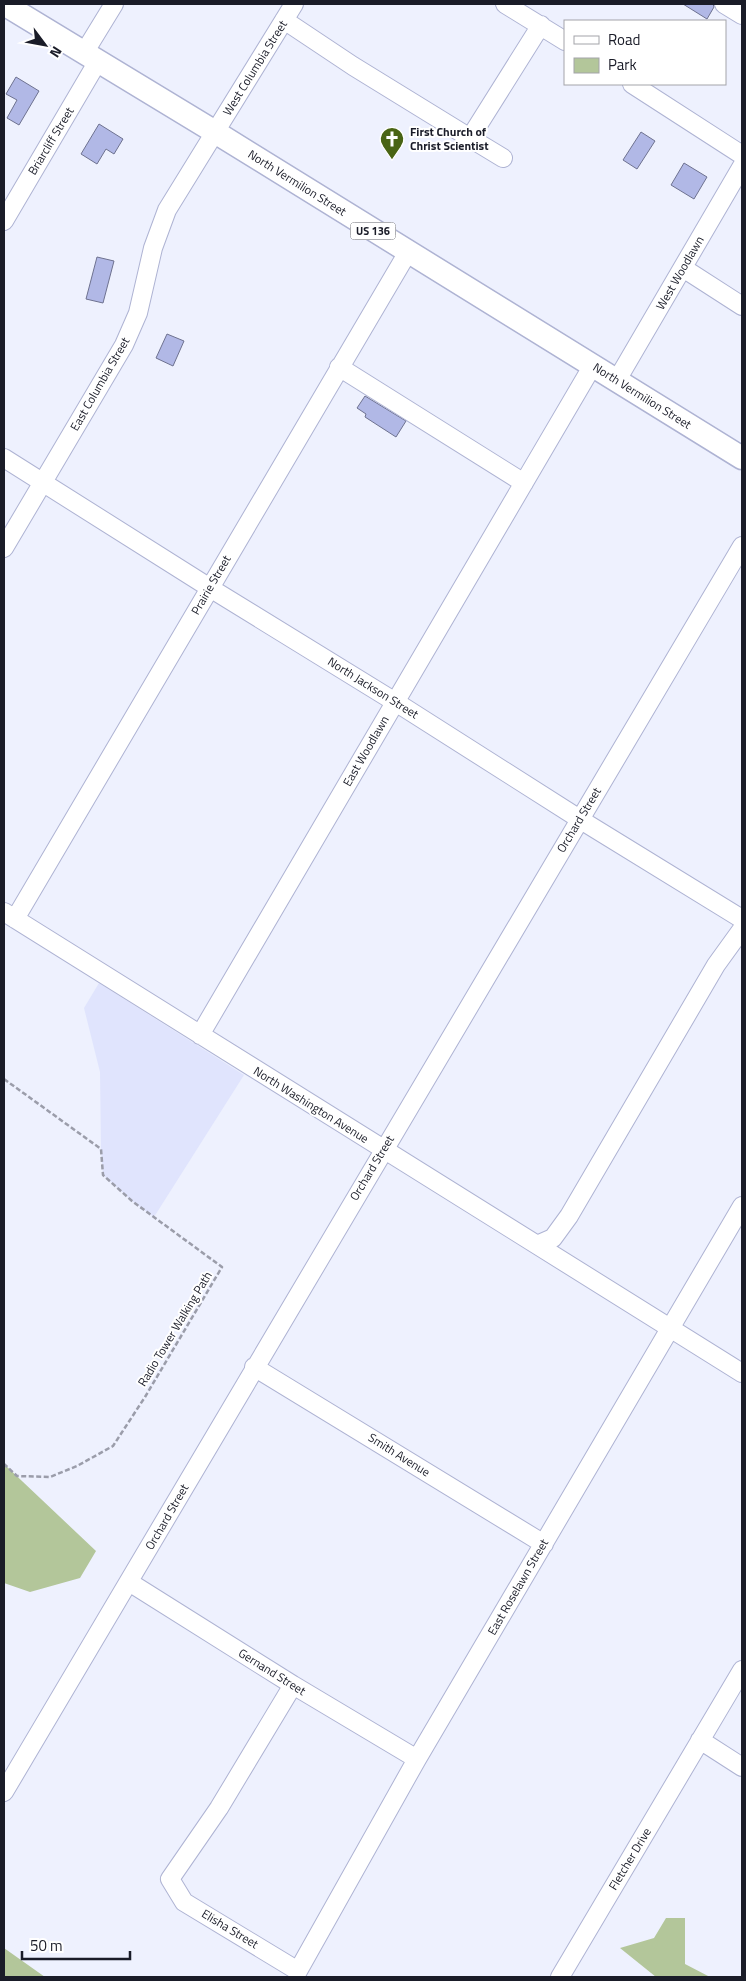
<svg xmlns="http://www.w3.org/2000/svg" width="746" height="1981" font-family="'Titillium Web',sans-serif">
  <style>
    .built { fill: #e0e4fd }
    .green { fill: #b3c69a }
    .building { fill: #b1b8e6; stroke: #6e7290 }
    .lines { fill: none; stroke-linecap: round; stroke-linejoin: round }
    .minor-casing { stroke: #aeb3d3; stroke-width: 20 }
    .major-casing { stroke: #aeb3d3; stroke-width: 25 }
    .path { stroke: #9b9daa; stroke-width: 2.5; stroke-dasharray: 5 2.5; stroke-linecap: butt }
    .minor { stroke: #fff; stroke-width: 18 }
    .major { stroke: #fff; stroke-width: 22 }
    .labels { text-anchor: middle; stroke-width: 4; stroke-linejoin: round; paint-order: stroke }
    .shield { fill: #fff; stroke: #5f6068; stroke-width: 1 }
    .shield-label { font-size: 11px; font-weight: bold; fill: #1a1c28 }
    .street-label { font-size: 12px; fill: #1a1c28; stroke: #fff }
    .poi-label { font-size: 12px; font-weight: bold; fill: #1a1c28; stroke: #fff; text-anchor: start }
  </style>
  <rect width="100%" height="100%" fill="#eef1fe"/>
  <!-- built -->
  <path class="built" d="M99 983 244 1075 154 1217 132 1201 103 1175 101 1149 100 1072 84 1008Z"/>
  <!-- green -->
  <path class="green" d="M4 1464 96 1551 80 1578 30 1592 4 1583Z
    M666 1918H685V1964L710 1977H656L620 1948 654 1938Z
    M4 1948 45 1977H4Z"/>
  <!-- building -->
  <path class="building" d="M683 4H713L714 7 707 19Z
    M16 77 39 91 19 125 7 118 17 100 6 94Z
    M99 124 123 139 114 154 106 149 97 164 81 154Z
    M641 132 655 141 637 169 623 160Z
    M684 163 707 177 694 199 671 185Z
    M97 257 114 261 103 303 86 299Z
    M167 334 184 341 173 366 156 358Z
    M365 396 406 421 396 437 365 417 366 414 357 408Z"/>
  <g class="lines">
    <!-- minor casing -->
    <g class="minor-casing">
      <path id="minor" d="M505 4 565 41
        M724 4 742 15
        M284 20 353 66 470 138 541 25
        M84 53 114 4
        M632 84 742 155
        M470 138 503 158
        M4 221 98 61
        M683 268 742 306
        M339 367 524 483
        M617 380 742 166
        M4 458 210 588 405 708 589 825 742 919
        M4 548 124 345 138 313 153 248 167 210 294 4
        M4 912 742 1373
        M15 919 408 252
        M200 1035 593 365
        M537 1245 553 1238 569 1216 716 965 742 929
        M254 1367 544 1544
        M129 1582 293 1685 417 1759
        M293 1685 219 1808 170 1879 184 1902 298 1971 417 1759 742 1206
        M700 1740 742 1767
        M4 1792 742 546
        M560 1977 742 1670"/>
    </g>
    <!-- major casing -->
    <g class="major-casing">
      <path id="major" d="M4 4 215 132 742 458"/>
    </g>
    <!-- path -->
    <path class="path" d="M4 1079 101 1149 103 1175 132 1201 222 1267 145 1397 113 1446 77 1466 50 1477 17 1476 4 1464"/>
    <!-- minor -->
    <use href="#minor" class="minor"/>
    <!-- major -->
    <use href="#major" class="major"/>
  </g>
  <!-- icons -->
  <defs>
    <g id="church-pin" transform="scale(1.25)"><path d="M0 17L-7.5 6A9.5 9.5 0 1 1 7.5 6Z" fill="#496414" stroke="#fff"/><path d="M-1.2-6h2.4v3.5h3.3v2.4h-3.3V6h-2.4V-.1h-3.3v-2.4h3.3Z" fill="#fff"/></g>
  </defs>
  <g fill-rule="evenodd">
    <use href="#church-pin" x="392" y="139"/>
  </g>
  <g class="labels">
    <!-- shield labels -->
    <rect class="shield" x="350.5" y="222.5" width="45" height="17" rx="4"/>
    <g class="shield-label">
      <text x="373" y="235">US 136</text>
    </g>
    <!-- street labels -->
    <g class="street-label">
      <text transform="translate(255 68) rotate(-58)" y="4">West Columbia Street</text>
      <text transform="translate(51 141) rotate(-59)" y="4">Briarcliff Street</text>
      <text transform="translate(297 183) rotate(32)" y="4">North Vermilion Street</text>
      <text transform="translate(680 273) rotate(-60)" y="4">West Woodlawn</text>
      <text transform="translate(100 384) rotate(-60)" y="4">East Columbia Street</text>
      <text transform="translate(642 396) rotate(32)" y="4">North Vermilion Street</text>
      <text transform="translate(211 585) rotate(-60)" y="4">Prairie Street</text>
      <text transform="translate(373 688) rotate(32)" y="4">North Jackson Street</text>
      <text transform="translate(366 751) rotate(-60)" y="4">East Woodlawn</text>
      <text transform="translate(579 820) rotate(-59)" y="4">Orchard Street</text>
      <text transform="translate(311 1105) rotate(32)" y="4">North Washington Avenue</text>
      <text transform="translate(372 1168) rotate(-59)" y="4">Orchard Street</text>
      <text transform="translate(175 1329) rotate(-59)" y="4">Radio Tower Walking Path</text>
      <text transform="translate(399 1455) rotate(32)" y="4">Smith Avenue</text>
      <text transform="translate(167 1517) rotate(-60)" y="4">Orchard Street</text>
      <text transform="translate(518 1587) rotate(-60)" y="4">East Roselawn Street</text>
      <text transform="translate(272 1672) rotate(32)" y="4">Gernand Street</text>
      <text transform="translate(630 1859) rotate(-59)" y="4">Fletcher Drive</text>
      <text transform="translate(230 1929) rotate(31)" y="4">Elisha Street</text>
    </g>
    <!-- poi labels -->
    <g class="poi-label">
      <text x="410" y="136">First Church of<tspan x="410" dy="14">Christ Scientist</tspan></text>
    </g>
  </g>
  <!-- border -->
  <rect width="746" height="1981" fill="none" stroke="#1a1c28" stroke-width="10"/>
  <!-- legend -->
  <rect x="564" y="20" width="162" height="65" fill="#ffffff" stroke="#a3a4a9"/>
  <rect x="574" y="36" width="25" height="8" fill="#ffffff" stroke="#a3a4a9"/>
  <text x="608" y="45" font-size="15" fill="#1a1c28">Road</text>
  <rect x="574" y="58" width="25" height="15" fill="#b3c69a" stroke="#a3a4a9"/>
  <text x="608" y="70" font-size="15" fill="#1a1c28">Park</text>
  <!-- north arrow -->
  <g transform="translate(45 45) rotate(122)" stroke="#ffffff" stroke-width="4" paint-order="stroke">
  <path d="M0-4L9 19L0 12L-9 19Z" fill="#1a1c28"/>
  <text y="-8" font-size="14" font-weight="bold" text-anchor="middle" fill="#1a1c28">N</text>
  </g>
  <!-- scale -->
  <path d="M22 1951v8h108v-8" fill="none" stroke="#1a1c28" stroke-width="2.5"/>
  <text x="30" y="1951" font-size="15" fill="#1a1c28" stroke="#ffffff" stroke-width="4" paint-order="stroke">50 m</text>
</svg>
